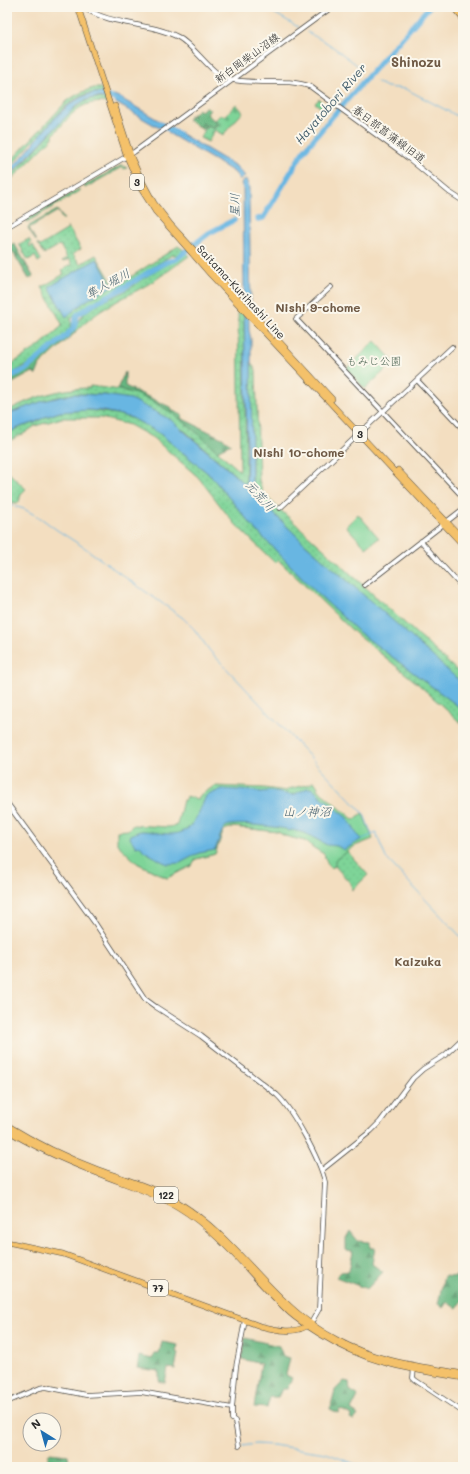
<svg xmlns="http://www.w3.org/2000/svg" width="470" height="1474" font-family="Mali,'Klee One',sans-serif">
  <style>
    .grass { fill: url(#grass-dots); stroke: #548062 }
    .forest { fill: url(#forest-firs); stroke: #487056 }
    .cemetery { fill: url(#cemetery-stones); stroke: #548062 }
    .park { fill: #7ed498; stroke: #548062 }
    .water { fill: #68b6e2; stroke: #4a7086 }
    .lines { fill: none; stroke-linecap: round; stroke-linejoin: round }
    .stream { stroke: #68b6e2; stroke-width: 1 }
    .river { stroke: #68b6e2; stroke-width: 5.5 }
    .tertiary-casing { stroke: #494641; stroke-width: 5.5 }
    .primary-casing { stroke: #494641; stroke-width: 6 }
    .trunk-casing { stroke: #494641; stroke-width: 6 }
    .tertiary { stroke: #fff; stroke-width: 4 }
    .primary { stroke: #f4c16a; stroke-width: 5 }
    .trunk { stroke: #f4c16a; stroke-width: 5 }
    .labels { text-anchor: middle; stroke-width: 4; stroke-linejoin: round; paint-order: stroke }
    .shield { fill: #fbf7ec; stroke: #696865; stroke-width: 1 }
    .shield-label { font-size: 10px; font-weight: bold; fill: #2b2b2b }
    .street-label { font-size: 11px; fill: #2b2b2b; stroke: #fbf7ec }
    .park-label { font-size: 11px; fill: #445e4c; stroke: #fbf7ec }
    .water-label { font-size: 12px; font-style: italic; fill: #405c6b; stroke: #fbf7ec }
    .neighbourhood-label { font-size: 12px; font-weight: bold; fill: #6f5a46; stroke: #fbf7ec }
    .quarter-label { font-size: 13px; font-weight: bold; fill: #6f5a46; stroke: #fbf7ec }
  </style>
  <defs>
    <pattern id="grass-dots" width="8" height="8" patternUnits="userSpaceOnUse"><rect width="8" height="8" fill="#7ed498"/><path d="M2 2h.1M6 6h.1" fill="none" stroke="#6db683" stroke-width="1.8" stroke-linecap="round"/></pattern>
    <pattern id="forest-firs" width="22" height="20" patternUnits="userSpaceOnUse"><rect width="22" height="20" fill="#66b680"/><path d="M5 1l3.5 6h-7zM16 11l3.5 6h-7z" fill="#549469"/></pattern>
    <pattern id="cemetery-stones" width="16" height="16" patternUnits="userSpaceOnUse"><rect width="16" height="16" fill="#7ed498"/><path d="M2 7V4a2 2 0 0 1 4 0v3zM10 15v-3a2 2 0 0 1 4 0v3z" fill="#6db683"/></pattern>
  </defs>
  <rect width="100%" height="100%" fill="#fbf7ec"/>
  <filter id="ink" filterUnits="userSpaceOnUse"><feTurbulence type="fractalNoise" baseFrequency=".025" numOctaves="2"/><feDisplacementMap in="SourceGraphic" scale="8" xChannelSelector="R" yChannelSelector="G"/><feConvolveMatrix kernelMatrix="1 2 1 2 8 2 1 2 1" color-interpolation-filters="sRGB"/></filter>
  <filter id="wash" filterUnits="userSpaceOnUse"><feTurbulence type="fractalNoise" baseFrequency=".012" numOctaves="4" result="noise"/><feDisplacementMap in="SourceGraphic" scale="16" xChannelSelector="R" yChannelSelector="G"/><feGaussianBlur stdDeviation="0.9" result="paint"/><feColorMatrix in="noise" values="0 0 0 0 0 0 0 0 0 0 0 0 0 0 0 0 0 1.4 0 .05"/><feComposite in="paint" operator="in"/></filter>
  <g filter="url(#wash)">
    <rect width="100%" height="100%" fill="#f3dec0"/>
    <!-- grass -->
    <path class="grass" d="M94 88H101L103 92C84 93 77 97 63 109L7 170V165L66 102C75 95 83 91 94 88Z
      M95 98 106 99 107 103C79 99 70 117 53 135V138L7 184V178L14 173 72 110 87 100Z
      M122 165 127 168 124 169 122 167 85 188 84 186Z
      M79 189 80 191 27 222 26 220Z
      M57 210 64 219H62L58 211 29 228 36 241 28 228 29 226Z
      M67 227H68L81 249 73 254 80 264 96 255 115 287 178 246 184 250 178 255H172C153 267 133 280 114 292 99 300 84 306 71 319 71 322 72 325 70 328 60 346 25 367 7 376V367L38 347 62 326V324L42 287 64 274 62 270 69 265 71 266 72 265 69 259 63 262 62 261 67 258 60 245 44 254 37 244 40 246 68 229Z
      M29 239 31 243 29 244 30 247 33 245 41 260 38 262 35 256 28 260 19 244Z
      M186 253 189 256C175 266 162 276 147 285 124 298 96 310 77 331L75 328C84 304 109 302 128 289 135 285 142 279 149 275 161 267 174 262 186 253Z
      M238 307 244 314 246 485 185 431 104 395 73 394 58 397 13 412 7 415V411C33 397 60 388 90 388V386C105 388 119 389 133 393 175 407 208 443 240 471Z
      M251 362 256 370 259 480 263 494 463 676V684L304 543 260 500 254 491 252 482Z
      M88 410 117 414 132 418 159 433 210 475 255 529 317 593 361 633 458 706 463 711V725L417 683 355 633 278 560 275 563 233 522 198 477 153 438 130 425 101 418H62L35 426 25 433 7 442V433L23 426 34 423 45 417 60 412Z
      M8 472 26 489 21 494 19 502 17 503 7 502Z
      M233 825 297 833 335 860 347 851 368 875 352 890 351 884 335 866 331 868 327 863 324 854 314 848 305 841 285 836 278 832 234 827 226 829 223 832 215 854 196 859 191 866 167 878 137 863 222 832 226 827Z"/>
    <!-- forest -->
    <path class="forest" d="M206 106 210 110 207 114 217 123 213 129 207 125 203 130 187 119 199 109 201 111Z
      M14 243 33 276 29 279 9 246Z
      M75 328 77 331 40 365 36 375 33 372 7 386V381L12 377 27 371 40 358 48 354 69 336Z
      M125 372V386L172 408 171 410 182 415 181 418 224 439 231 444 217 451C189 425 157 396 117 389Z
      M350 1231 358 1241 370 1242V1248H375L372 1264 383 1272 367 1289 336 1277 341 1272 349 1271 353 1251 346 1250V1238Z
      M462 1262 463 1300 457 1309 447 1302 443 1308 438 1304 444 1276 456 1277Z
      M245 1338 279 1346 283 1356 290 1358 286 1375 292 1378 287 1389H282L278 1397H270L267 1408 254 1407 261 1364 242 1359Z
      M162 1342 178 1345 176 1352 178 1353 175 1369 168 1368 165 1383 159 1381V1371L137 1368 139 1356 152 1359 155 1353H159Z
      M344 1381 349 1382 350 1390 358 1396 351 1410 358 1415 354 1420 350 1418 351 1415 340 1409 338 1413 330 1409 335 1390Z
      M49 1453 68 1455 69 1462 80 1467H46Z"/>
    <!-- cemetery -->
    <path class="cemetery" d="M319 99 327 108 325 111 315 103Z
      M236 104 243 112 223 135 215 130 208 142 200 138 207 126 214 129 218 123 215 120 221 114 224 117Z"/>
    <!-- park -->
    <path class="park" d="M375 341 394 362 365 389 346 369Z
      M358 514 379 538 366 548 346 526Z
      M314 781 318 787 317 789 354 820 362 813 363 814 373 839 355 846 335 860V866L331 868 327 863 324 854 314 848 305 841 285 836 278 832 234 827 226 829 223 832 215 854 196 859 191 866 167 878 137 863 117 844V831L128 830 133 825 169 827 177 825 183 800H185L186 796 198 799 203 793 215 786 264 788 287 791 288 789 310 784Z"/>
    <!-- water -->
    <path class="water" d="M94 93H103L105 98C94 96 83 100 75 107L13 172 7 178V171C35 150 58 100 94 93Z
      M114 95 119 97 165 124 159 128 116 103Z
      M173 129 236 166 245 176 240 180 235 173 229 169 168 133Z
      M246 179 249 187 251 307 244 299 243 189 241 183Z
      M97 259 112 286 84 302 66 317 49 287Z
      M244 314 249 318V330L251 339 252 485 254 491 260 500 304 543 399 626 463 684V711L458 706 360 633 317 593 255 529 210 475 159 433 145 425 132 418 117 414 102 411 88 410 60 412 45 417 34 423 23 426 7 433V415L13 412 43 401 73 394 104 395 131 399 171 420 246 485 247 453Z
      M307 788H311L347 818 352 825 356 833 362 839 344 850 337 846 327 845 305 833 292 830 288 831 286 829C276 827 231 821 225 827 221 831 218 843 215 850L199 853 180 863 168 864 163 862 144 851 140 846 136 847 130 838 131 835C134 834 138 831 142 831 158 831 179 841 192 824 198 816 202 805 206 796L222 789 254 791 262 792 269 791 293 795Z"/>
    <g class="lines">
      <!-- stream -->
      <path class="stream" d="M264 7 298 27
        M307 32 329 44 361 68
        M377 82 387 87 406 89 463 119
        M7 504 24 509 42 519 57 530 85 548 122 575 183 618 194 629 210 651 364 814 372 835 376 833 386 858 463 939
        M362 839 372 835
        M242 1446 256 1444 273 1445 326 1453 363 1467"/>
      <!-- river -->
      <path class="river" d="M103 95 121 101
        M158 123 178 134
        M258 219 263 218 303 152 332 117 429 7
        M7 380 11 376 25 370 66 336 74 327 77 315 90 306 125 287 149 272 167 262 176 259 209 233 234 220"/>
    </g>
  </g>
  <g filter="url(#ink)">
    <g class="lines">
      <!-- tertiary casing -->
      <g class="tertiary-casing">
        <path id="tertiary" d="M83 7C111 26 149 22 178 37 196 47 211 75 229 79 255 86 286 77 311 87L408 158 449 192 463 201
          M7 227 134 152 332 7
          M331 287 296 319 463 497
          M417 380 463 429
          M280 508 452 347
          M421 541 438 561 463 588
          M365 585 463 509
          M7 803 95 923 145 999 156 1007 201 1036 277 1095C293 1110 320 1160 325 1182L319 1309 311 1323
          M322 1170 371 1131 380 1122 413 1078 423 1069 445 1055 463 1038
          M414 1367 413 1378 415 1380 463 1412
          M7 1402 40 1388 46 1387 86 1395 141 1392 232 1408 236 1367 245 1320
          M232 1408V1419L235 1421 239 1446"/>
      </g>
      <!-- primary casing -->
      <g class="primary-casing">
        <path id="primary" d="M78 7 127 157 141 189 155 211 210 274 463 545
          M453 7 463 19
          M115 106 132 159 142 181 154 203 171 225 266 328
          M277 339 332 399
          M398 470 463 539
          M7 1242 63 1254 260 1326C276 1330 296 1335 310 1324"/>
      </g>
      <!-- trunk casing -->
      <g class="trunk-casing">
        <path id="trunk" d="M7 1125C36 1143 67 1158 99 1170 127 1180 156 1188 181 1204 227 1233 255 1276 295 1311 320 1333 353 1351 386 1359 411 1366 437 1369 463 1374
          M7 1130C35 1148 66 1161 97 1173 124 1184 153 1192 178 1207 223 1234 252 1278 290 1313 299 1321 309 1327 320 1334 368 1364 408 1369 463 1378"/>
      </g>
      <!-- tertiary -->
      <use href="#tertiary" class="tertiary"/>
      <!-- primary -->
      <use href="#primary" class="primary"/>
      <!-- trunk -->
      <use href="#trunk" class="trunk"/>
    </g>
  </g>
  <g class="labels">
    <!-- shield labels -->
    <g class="shield">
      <rect x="130" y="174" width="14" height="16" rx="3"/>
      <rect x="353" y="426" width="14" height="16" rx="3"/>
      <rect x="154" y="1187" width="24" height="16" rx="3"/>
      <rect x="148" y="1280" width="20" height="16" rx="3"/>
    </g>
    <g class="shield-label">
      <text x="137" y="186">3</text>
      <text x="360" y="438">3</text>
      <text x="166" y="1199">122</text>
      <text x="158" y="1292">77</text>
    </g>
    <!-- street labels -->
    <g class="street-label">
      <text transform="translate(247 58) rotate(-36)" y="4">新白岡柴山沼線</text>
      <text transform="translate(389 134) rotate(37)" y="4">春日部菖蒲線旧道</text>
      <text transform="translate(241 292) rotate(47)" y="4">Saitama-Kurihashi Line</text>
    </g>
    <!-- park labels -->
    <g class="park-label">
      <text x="374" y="365">もみじ公園</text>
    </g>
    <!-- water labels -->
    <g class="water-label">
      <text transform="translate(331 104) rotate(-49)" y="4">Hayatobori River</text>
      <text transform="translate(235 205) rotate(-90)" y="4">星川</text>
      <text transform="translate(108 284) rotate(-29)" y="4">隼人堀川</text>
      <text transform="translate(260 496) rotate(48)" y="4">元荒川</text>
      <text x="307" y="816">山ノ神沼</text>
    </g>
    <!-- neighbourhood labels -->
    <g class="neighbourhood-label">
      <text x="318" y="312">Nishi 9-chome</text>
      <text x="299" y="457">Nishi 10-chome</text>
      <text x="418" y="966">Kaizuka</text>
    </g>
    <!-- quarter labels -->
    <g class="quarter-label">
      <text x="416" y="67">Shinozu</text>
    </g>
  </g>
  <!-- margin -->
  <rect width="470" height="1474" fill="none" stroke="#fbf7ec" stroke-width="24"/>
  <!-- north arrow -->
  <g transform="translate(42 1432) rotate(323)"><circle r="19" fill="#fbf7ec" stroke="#a8a59f"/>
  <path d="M0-3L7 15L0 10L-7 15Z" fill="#1f6fb2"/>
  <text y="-6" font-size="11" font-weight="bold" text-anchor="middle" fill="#2b2b2b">N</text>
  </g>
</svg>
